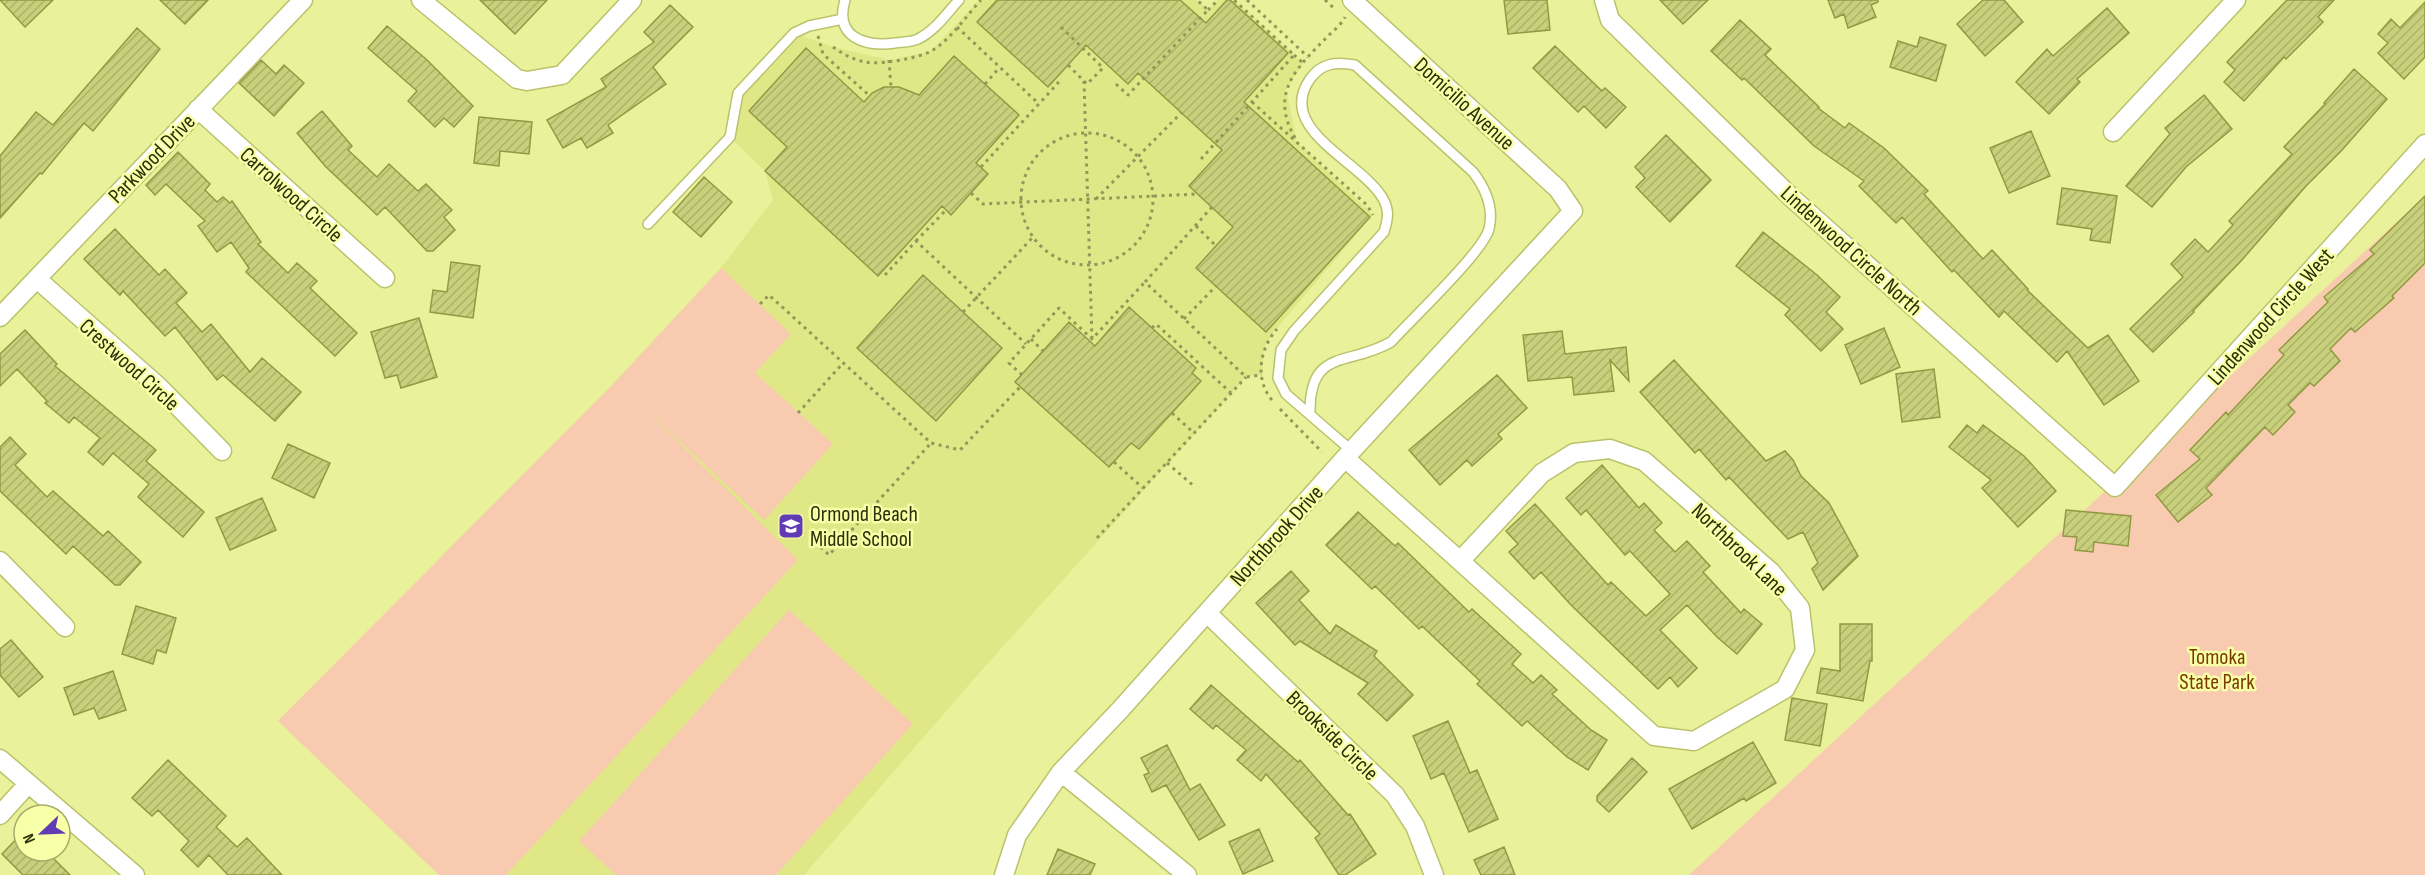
<svg xmlns="http://www.w3.org/2000/svg" width="2425" height="875" font-family="'Sofia Sans Condensed',sans-serif">
  <style>
    .built { fill: #dfe787 }
    .park { fill: #f8cbb0 }
    .building { fill: url(#building-hatch); stroke: #939943; stroke-width: 1.5 }
    .lines { fill: none; stroke-linecap: round; stroke-linejoin: round }
    .lane-casing { stroke: #bbc26c; stroke-width: 12 }
    .street-casing { stroke: #bbc26c; stroke-width: 21 }
    .path { stroke: #929857; stroke-width: 3; stroke-dasharray: 3 4.5; stroke-linecap: butt }
    .lane { stroke: #fff; stroke-width: 9 }
    .street { stroke: #fff; stroke-width: 18 }
    .labels { text-anchor: middle; stroke-width: 5; stroke-linejoin: round; paint-order: stroke }
    .street-label { font-size: 22px; fill: #2c2e09; stroke: #f7ffa7 }
    .poi-label { font-size: 22px; fill: #2c2e09; stroke: #f7ffa7; text-anchor: start }
    .park-label { font-size: 22px; fill: #7c3a00; stroke: #f7ffa7 }
  </style>
  <defs>
    <pattern id="building-hatch" width="6" height="6" patternUnits="userSpaceOnUse" patternTransform="scale(1.5)"><rect width="6" height="6" fill="#c9d07c"/><path d="M-1 1l2-2M0 6l6-6M5 7l2-2" fill="none" stroke="#adb36a"/></pattern>
  </defs>
  <rect width="100%" height="100%" fill="#e9f19a"/>
  <!-- built -->
  <path class="built" d="M979 0H1197L1208 10 1218 0H1234L1303 63 1286 90 1297 142 1373 215 1271 335 1264 348 1262 375 1246 377 980 672 804 875H439L278 721 616 381 721 268 773 200 765 171 730 137 738 93 794 33 833 47 889 60 931 51Z"/>
  <!-- park -->
  <path class="park" d="M2425 196V875H1689Z
    M721 268 791 334 755 373 833 444 764 520 642 406 798 560 506 875H439L278 721 616 381Z
    M789 610 913 724 776 875H616L579 841Z"/>
  <!-- building -->
  <path class="building" d="M0 0H53L25 27Z
    M160 0H208L185 24Z
    M480 0H547L515 34Z
    M997 0H1180L1206 23 1227 0H1230L1288 53 1244 102 1370 217 1266 332 1196 268 1233 227 1189 186 1222 150 1138 73 1128 84 1086 45 1048 87 977 22Z
    M1504 0H1547L1550 30 1508 34Z
    M1660 0H1708L1683 24Z
    M1828 0H1878V2L1871 5 1876 17 1848 28 1844 14 1835 18Z
    M1983 0H2004L2023 22 1985 56 1957 24Z
    M2287 0H2334L2318 17 2323 22 2286 59 2284 57 2244 101 2224 82 2235 70 2227 62Z
    M2425 2V57L2404 79 2378 53 2388 43 2378 34 2391 19 2400 28Z
    M670 5 693 27 653 67 666 84 608 125 613 133 587 148 581 138 563 148 547 120 606 87 601 79 654 42 644 32Z
    M2107 8 2129 33 2077 79 2080 82 2049 114 2016 82 2047 49 2053 56Z
    M1740 20 1771 49 1765 55 1819 107 1818 108 1845 128 1849 123 1884 148 1928 191 1924 194 1983 259 1992 250 2028 289 2027 290 2088 348 2108 335 2139 381 2104 405 2067 351 2057 362 2004 311 1999 317 1954 270 1952 272 1902 217 1896 223 1859 186 1864 181 1814 146 1744 78 1742 80 1711 51Z
    M387 26 426 59 473 106 454 127 444 118 435 127 408 101 417 91 368 48Z
    M137 28 160 49 93 131 84 123 42 174 40 173 0 218V156L36 112 53 125Z
    M1920 37 1946 45 1936 81 1890 67 1898 41 1917 47Z
    M1555 46 1602 91 1605 88 1626 107 1606 128 1584 106 1578 112 1533 68Z
    M806 48 864 102 872 93 884 87H899L919 95 954 56 1019 115 976 163 988 174 951 215 942 206 878 276 765 171 787 147 749 111Z
    M261 60 276 74 284 65 304 83 274 116 239 83Z
    M2354 69 2387 99 2342 150 2306 186 2241 261 2193 311 2194 312 2153 352 2130 329 2183 277 2171 264 2195 239 2208 252 2233 225 2229 221 2292 154 2284 147 2325 104 2324 103Z
    M2204 95 2232 129 2186 167 2152 207 2126 186 2170 134 2165 128Z
    M322 111 352 146 348 150 377 177 389 164 418 191 426 184 452 210 444 217 455 230 433 251H427L385 207 377 215 326 167 297 133Z
    M479 117 532 122 529 154 500 151 499 166 474 163Z
    M2031 131 2050 176 2009 193 1990 148Z
    M1666 135 1711 180 1670 222 1636 187 1645 178 1635 167Z
    M178 152 210 184 205 190 217 202 223 197 230 203 232 201 261 242 258 244 288 273 297 263 317 281 310 288 357 333 335 356 246 272 249 268 231 242 217 252 198 226 205 221 166 184 155 195 146 185Z
    M704 177 732 202 701 237 673 212Z
    M2062 188 2117 196 2110 243 2090 240 2092 229 2057 224Z
    M2425 196V263L2392 296 2394 298 2355 332 2351 328 2330 349 2340 361 2314 386 2310 383 2288 405 2295 412 2273 435 2265 427 2206 488 2212 495 2178 522 2156 495 2200 459 2190 450 2226 412 2228 415 2284 355 2279 350 2328 302 2324 297 2374 254 2370 250Z
    M115 229 159 275 165 269 187 293 176 303 202 332 211 324 250 372 262 358 301 392 275 421 223 375 217 380 175 327 165 336 123 291 120 295 84 259Z
    M1763 232 1817 275 1840 297 1826 312 1843 329 1821 351 1785 315 1790 309 1736 266Z
    M451 262 480 266 473 318 430 312 433 290 447 292Z
    M923 275 1002 348 936 421 857 348Z
    M1129 307 1196 368 1192 373 1201 381 1139 449 1131 443 1109 467 1015 382 1069 322 1095 346Z
    M419 318 437 377 401 388 397 375 385 378 371 332Z
    M1884 328 1900 367 1861 384 1845 345Z
    M25 330 57 364 55 366 156 450 146 461 204 512 183 537 138 497 149 484 113 453 103 465 88 452 100 438 74 417 69 423 45 403 47 401 17 369 0 386V354Z
    M1562 331 1565 354 1626 347 1629 381 1610 360 1614 391 1574 395 1572 377 1528 381 1523 335Z
    M1674 360 1766 461 1785 451 1793 460 1801 476 1829 503 1858 556 1823 590 1812 569 1818 563 1803 532 1788 539 1729 477 1726 480 1699 449 1695 453 1640 392Z
    M1934 369 1940 417 1902 422 1896 374Z
    M1497 375 1527 408 1498 434 1502 439 1472 466 1467 460 1440 485 1409 450Z
    M1967 425 1977 433 1983 425 2024 456 2056 491 2018 527 1982 488 1991 480 1949 447Z
    M10 437 26 454 15 465 47 497 53 491 103 536 108 531 141 562 120 585H115L73 546 66 554 0 491V447Z
    M288 444 330 463 314 498 272 478Z
    M1602 465 1639 508 1644 503 1662 523 1654 530 1675 552 1687 541 1710 566 1703 572 1741 613 1744 609 1762 624 1737 654 1717 637 1687 605 1660 630 1697 668 1678 687 1670 677 1658 689 1571 605 1541 572 1534 579 1509 552 1518 544 1506 531 1535 504 1608 585 1611 582 1646 616 1670 594 1630 551 1625 555 1586 510 1581 515 1566 498Z
    M262 498 276 530 230 550 216 518Z
    M2066 510 2131 516 2128 546 2094 542 2093 552 2075 550 2077 537 2063 536Z
    M1358 512 1395 546 1398 543 1469 612 1472 609 1521 654 1512 664 1533 683 1541 675 1557 690 1552 694 1591 730 1607 740 1588 770 1567 757 1527 721 1522 726 1477 684 1480 681 1422 626 1419 629 1375 586 1372 589 1326 545Z
    M1291 571 1309 591 1299 600 1330 634 1336 625 1377 651 1374 656 1413 695 1387 721 1358 694 1368 683 1300 641 1295 645 1256 603Z
    M136 606 176 618 166 653 157 650 153 664 122 654Z
    M1840 624H1872V661H1870L1863 701 1817 693 1821 668 1840 671Z
    M11 640 43 677 19 697 0 675V649Z
    M113 671 126 710 99 719 94 708 74 715 64 688Z
    M1211 685 1298 762 1300 760 1348 815 1350 814 1376 854 1345 875H1339L1315 838 1320 834 1266 774 1261 781 1237 760 1246 750 1216 725 1213 729 1190 709Z
    M1792 698 1827 704 1820 746 1785 740Z
    M1448 721 1470 773 1477 770 1498 819 1469 832 1444 773 1431 779 1413 736Z
    M1753 742 1776 783 1746 801 1744 798 1692 829 1669 789Z
    M1167 745 1190 790 1200 784 1225 825 1199 840 1166 785 1152 792 1144 775 1149 773 1141 758Z
    M1632 758 1647 772 1609 812 1597 801V796Z
    M168 760 226 816 216 827 237 847 247 838 282 875H228L209 855 198 867 181 850 189 841 158 810 152 816 132 798Z
    M1259 829 1273 861 1243 874 1229 842Z
    M24 831V851H46L70 875H23L2 854Z
    M1504 847 1515 875H1481L1474 860Z
    M1058 849 1095 864 1090 875H1047Z"/>
  <g class="lines">
    <!-- lane casing -->
    <g class="lane-casing">
      <path id="lane" d="M845 0C834 37 864 47 895 43 903 42 912 42 918 39 935 31 947 13 959 0
        M648 224 730 137 738 93 794 33 809 26 843 19
        M1310 414C1309 347 1348 367 1391 342 1411 320 1483 252 1489 229 1494 208 1486 189 1473 172L1355 65C1337 62 1322 62 1310 79 1275 129 1360 161 1382 197 1390 210 1388 219 1384 232L1294 331 1281 350 1278 378 1286 394 1352 451"/>
    </g>
    <!-- street casing -->
    <g class="street-casing">
      <path id="street" d="M421 0 517 79 527 81 562 75 632 0
        M1604 0 1610 20 1792 198 2115 487 2425 144
        M198 109 385 278
        M2113 132 2236 0
        M37 279 159 387 222 451
        M0 317 303 0
        M1610 449 1644 461 1771 572 1800 608 1805 650 1785 689 1694 741 1654 736 1460 561 1542 473 1574 453Z
        M1345 458 1460 561
        M0 561 65 627
        M1207 613 1395 795 1415 826 1434 875
        M0 759 135 875
        M1061 772 1187 875
        M0 815 28 784
        M1004 875 1017 835 1061 772 1120 710 1345 458 1573 211 1558 189 1352 0"/>
    </g>
    <!-- path -->
    <path class="path" d="M1247 0 1308 57
      M1325 0 1335 9
      M1208 10 1218 0
      M957 27 1039 104
      M1061 27 1103 68 1087 84 1068 65
      M818 36 823 54 870 96
      M833 47C843 54 853 60 866 62 880 65 921 58 933 50 952 38 966 16 981 0
      M1294 55 1303 63
      M889 60 891 87
      M1084 81 1092 339
      M985 84 1000 67
      M1116 84 1128 95 1208 10 1197 0
      M1252 102 1367 205 1373 215
      M1021 199a66 66 0 1 1 132 0a66 66 0 1 1-132 0Z
      M1295 138C1268 91 1299 66 1330 34 1336 29 1343 22 1345 17
      M1201 159 1294 55 1234 0
      M981 167 1058 83 1054 80
      M971 193 983 204 1198 194
      M1096 199 1181 113
      M1212 207 1145 282 1246 377 1262 375
      M1196 226 1216 246
      M916 241 946 210
      M885 275 916 241 1026 344
      M760 304 769 295 931 443 960 450 1020 387
      M963 312 1033 237
      M1184 319 1216 286
      M1152 328 1156 324 1231 393
      M1031 339 1043 351
      M1022 375 1009 363 1059 308 1092 339 1145 282
      M1272 400C1254 379 1260 348 1277 329
      M1280 409 1322 452
      M798 413 843 363
      M1172 413 1194 433
      M1114 462 1143 488
      M1167 463 1195 487
      M1097 538 1246 377
      M815 542 829 555 931 443"/>
    <!-- lane -->
    <use href="#lane" class="lane"/>
    <!-- street -->
    <use href="#street" class="street"/>
  </g>
  <!-- icons -->
  <defs>
    <g id="school-square" transform="scale(1.35)"><rect x="-9" y="-9" width="18" height="18" rx="4" fill="#613bb3" stroke="#f7ffa7"/><path d="M0-5L7-2L0 1L-7-2ZM-4 1L0 2.5L4 1V4Q0 6-4 4Z" fill="#fff"/></g>
  </defs>
  <g fill-rule="evenodd">
    <use href="#school-square" x="791" y="526"/>
  </g>
  <g class="labels">
    <!-- street labels -->
    <g class="street-label">
      <text transform="translate(1465 103) rotate(42)" y="8">Domicilio Avenue</text>
      <text transform="translate(151 158) rotate(-46)" y="8">Parkwood Drive</text>
      <text transform="translate(292 194) rotate(42)" y="8">Carrolwood Circle</text>
      <text transform="translate(1852 250) rotate(42)" y="8">Lindenwood Circle North</text>
      <text transform="translate(2270 316) rotate(-48)" y="8">Lindenwood Circle West</text>
      <text transform="translate(130 364) rotate(42)" y="8">Crestwood Circle</text>
      <text transform="translate(1276 535) rotate(-48)" y="8">Northbrook Drive</text>
      <text transform="translate(1740 549) rotate(44)" y="8">Northbrook Lane</text>
      <text transform="translate(1333 735) rotate(44)" y="8">Brookside Circle</text>
    </g>
    <!-- poi labels -->
    <g class="poi-label">
      <text x="810" y="521">Ormond Beach<tspan x="810" dy="25">Middle School</tspan></text>
    </g>
    <!-- park labels -->
    <g class="park-label">
      <text x="2217" y="664">Tomoka<tspan x="2217" dy="25">State Park</tspan></text>
    </g>
  </g>
  <!-- north arrow -->
  <g transform="translate(42 833) rotate(247)"><circle r="28" fill="#f7ffa7" stroke="#a6ab68" stroke-width="1.5"/>
  <path d="M0-4.5L10 22L0 15L-10 22Z" fill="#613bb3"/>
  <text y="-9" font-size="16" font-weight="bold" text-anchor="middle" fill="#2c2e09">N</text>
  </g>
</svg>
